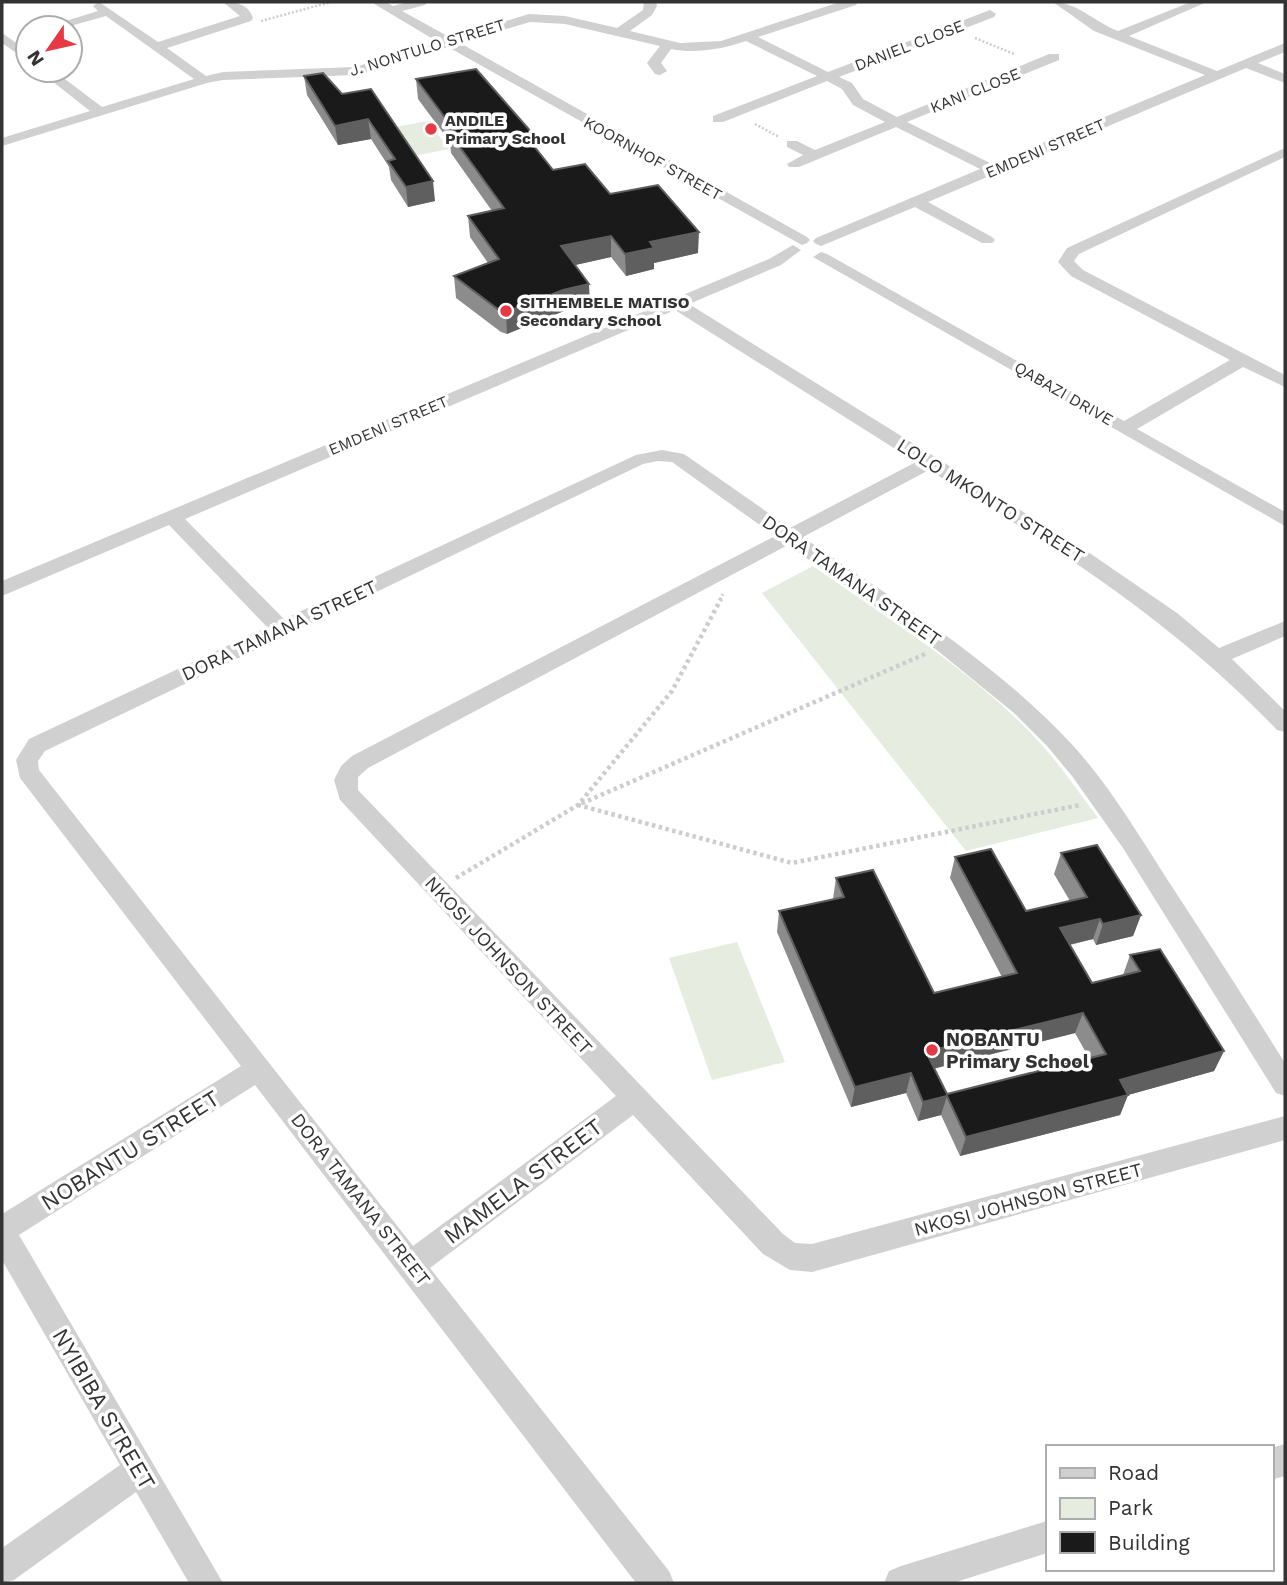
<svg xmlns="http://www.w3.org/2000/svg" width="1287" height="1585" font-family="'Work Sans',sans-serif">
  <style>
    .green { fill: #e6ecdf }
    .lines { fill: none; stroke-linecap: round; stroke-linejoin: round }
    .path-far2 { stroke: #cdcdcd; stroke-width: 2.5; stroke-dasharray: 2 2; stroke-linecap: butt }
    .path-far1 { stroke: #cdcdcd; stroke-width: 3.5; stroke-dasharray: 2.5 2.5; stroke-linecap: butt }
    .path { stroke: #cdcdcd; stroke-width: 4.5; stroke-dasharray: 3.5 3.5; stroke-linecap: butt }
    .minor { fill: #d0d0d0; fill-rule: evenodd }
    .wall { fill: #8c8c8c; fill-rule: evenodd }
    .shaded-wall { fill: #5f5f5f }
    .building { fill: #1a1a1a; stroke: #5f5f5f; stroke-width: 2; fill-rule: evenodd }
    .poi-dot { fill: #e63946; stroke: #fff; stroke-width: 2.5 }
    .labels { text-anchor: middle; stroke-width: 7; stroke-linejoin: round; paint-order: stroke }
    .far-street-label { font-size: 16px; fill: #333; stroke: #fff }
    .far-poi-label { font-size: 16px; font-weight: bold; fill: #333; stroke: #fff; text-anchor: start }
    .street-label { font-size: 19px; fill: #333; stroke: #fff }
    .poi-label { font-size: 19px; font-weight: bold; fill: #333; stroke: #fff; text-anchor: start }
    .near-street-label { font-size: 23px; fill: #333; stroke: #fff }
  </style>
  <rect width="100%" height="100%" fill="#fff"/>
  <!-- green -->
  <path class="green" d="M428 121 449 149 414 156 395 127Z
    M813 566C891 621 978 674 1043 746 1063 769 1080 794 1098 818L966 851 762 593Z
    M737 942 785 1062 712 1080 669 958Z"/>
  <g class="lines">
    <!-- path-far2 -->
    <path class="path-far2" d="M261 21 331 2
      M975 38 1014 54
      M755 124 779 137"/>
    <!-- path-far1 -->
    <path class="path-far1" d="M720 600 723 594"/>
    <!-- path -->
    <path class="path" d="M925 654 578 805 792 863 1080 805
      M456 878 578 805 672 691 721 599"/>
    <!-- minor -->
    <path class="minor" d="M99 2 158 42 240 16 223 2C237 2 248 4 253 18L251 21 167 48 206 76 223 72 355 67 438 42 371 2H386L393 6 408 2H427L425 5 402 11 451 38 529 14 565 16 617 28 643 10 644 2H656L657 6 652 15 630 31 680 43 721 41 840 2H858L856 5 758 37 828 72 990 10 996 14 994 17 839 77 852 83 863 99 897 117 1049 54H1059V60L907 122 992 164 1205 75 1094 31 1053 2C1077 2 1096 23 1118 31L1191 2H1207L1129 36 1217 71 1285 43V52L1258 63 1285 74V83L1246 68 928 202 992 237 995 240 992 243H982L915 207 821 246 816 244 813 241 816 238 980 169 896 127 799 167H789L787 164 803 155 787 147V141H797L815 150 885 122 853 105 842 89 827 81 723 122H713V116L817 76 746 41C723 49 695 54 671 49L661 63 667 71 660 75 655 74 647 63 660 46 565 24 530 22 460 43 807 237 810 240 807 243 802 245 448 47 356 75 223 80 207 83 2 146V138L90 111 38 70H53L102 107 194 79 106 16 63 28H43L98 11 93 6Z
      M2 33 28 51V61L2 43Z
      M1285 148V157L1079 254 1074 261 1083 270 1285 375V387L1243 367 1137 429 1285 512V526L813 257 821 252 827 254 1124 421 1230 360 1071 276 1058 262 1067 248Z
      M793 245 801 250 781 265 689 304 1091 554 1177 613 1219 648 1285 621V636L1232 659 1285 711V732L1277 730C1174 622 1055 547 929 470L803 537C891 598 986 656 1061 733 1103 775 1135 829 1167 879 1207 940 1246 1001 1285 1063V1096L1276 1093 1123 848 1072 776 1047 746 1014 713 938 651 788 545 368 768 358 777V790L783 1234 795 1243 812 1244 1285 1116V1140L812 1272 790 1270 763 1254 633 1115 430 1268 669 1571 674 1583H636L255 1085 19 1235 223 1583H189L136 1492 14 1580 2 1583V1548L120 1465 2 1260V1214L241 1066 20 778 16 760 29 739 267 627 169 525 2 596V581L769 259ZM675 310 916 462 790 528 684 454 662 450 636 455 284 619 185 519ZM658 461 672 462 775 536 352 756 341 766 334 780 340 800 616 1096 413 1246 39 770 38 761 45 751 643 464Z
      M1285 1444V1476L1271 1480V1448Z
      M1047 1521V1553L953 1583H884L889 1571 901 1566Z"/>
  </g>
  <!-- wall -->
  <path class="wall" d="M304 76 342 94 371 89 435 201 408 207 391 180 389 167 371 139 338 145 307 95Z
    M416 79 534 146 553 170 610 194 698 253 654 263V269L626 276 611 257 575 265 590 306 564 311 507 334 501 332 456 298 454 276 488 263 470 237 468 216 492 211 451 153 450 142 418 99Z
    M1061 853 1141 915 1133 936 1096 945 1093 939 1070 945 1092 983 1123 975 1130 955 1224 1051 1214 1071 1128 1095 1120 1115 960 1156 941 1115 918 1121 906 1093 851 1107 777 932 779 911 833 899 836 878 934 993 1002 977 950 878 955 857 1026 911 1070 901 1054 874ZM1075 1033 1089 1058 947 1094 934 1068Z"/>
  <!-- shaded-wall -->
  <path class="shaded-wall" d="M368 119 371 139 338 145 335 126Z
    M533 134 534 155 526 136Z
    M433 181 435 201 408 207 406 187Z
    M699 232 698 253 654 263V269L626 276 625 254 650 242Z
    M611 236V257L562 268 561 246Z
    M589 284 590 306 564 311 507 334 506 312 563 290Z
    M1141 915 1133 936 1096 945 1103 924Z
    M1100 919 1093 939 1054 948 1060 928Z
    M1083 1013 1075 1033 921 1072 926 1052Z
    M1224 1051 1214 1071 1128 1095 1120 1115 960 1156 966 1137 1120 1080Z
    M911 1073 906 1093 851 1107 855 1087Z
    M947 1096 941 1115 918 1121 923 1102Z"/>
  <!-- building -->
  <path class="building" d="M476 69 533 134 526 136 553 170 585 164 610 194 658 185 699 232 650 242 654 248 625 254 611 236 561 246 589 284 563 290 506 312 499 310 454 276 499 259 468 216 504 208 449 132 455 131 416 79Z
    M323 73 342 94 371 89 433 181 406 187 388 161 395 159 368 119 335 126 304 76Z
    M1097 845 1141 915 1103 924 1100 919 1060 928 1092 983 1140 971 1130 955 1160 949 1224 1051 1120 1080 1128 1095 966 1137 947 1096 923 1102 911 1073 855 1087 779 911 844 897 836 878 873 870 934 993 1017 973 955 857 991 849 1026 911 1087 897 1061 853ZM1083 1013 1106 1054 947 1094 926 1052Z"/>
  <!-- markers -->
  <g class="poi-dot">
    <circle cx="431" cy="129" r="7"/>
    <circle cx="506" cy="311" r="7"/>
    <circle cx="932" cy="1050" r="7"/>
  </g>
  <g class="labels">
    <!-- far-street labels -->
    <g class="far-street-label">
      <text transform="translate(909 45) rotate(-21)" y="6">DANIEL CLOSE</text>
      <text transform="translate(427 47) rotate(-17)" y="6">J. NONTULO STREET</text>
      <text transform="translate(975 90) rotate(-22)" y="6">KANI CLOSE</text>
      <text transform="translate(1045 148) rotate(-23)" y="6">EMDENI STREET</text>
      <text transform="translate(653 158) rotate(29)" y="6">KOORNHOF STREET</text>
      <text transform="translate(1064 393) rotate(30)" y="6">QABAZI DRIVE</text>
      <text transform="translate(388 425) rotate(-23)" y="6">EMDENI STREET</text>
    </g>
    <!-- far-poi labels -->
    <g class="far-poi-label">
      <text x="445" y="126">ANDILE<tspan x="445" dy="18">Primary School</tspan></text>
      <text x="520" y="308">SITHEMBELE MATISO<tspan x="520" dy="18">Secondary School</tspan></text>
    </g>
    <!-- street labels -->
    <g class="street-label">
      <text transform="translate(991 500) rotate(32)" y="7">LOLO MKONTO STREET</text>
      <text transform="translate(852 580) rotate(35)" y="7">DORA TAMANA STREET</text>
      <text transform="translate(279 630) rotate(-25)" y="7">DORA TAMANA STREET</text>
      <text transform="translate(509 965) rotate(47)" y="7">NKOSI JOHNSON STREET</text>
      <text transform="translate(361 1199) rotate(52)" y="7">DORA TAMANA STREET</text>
      <text transform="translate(1028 1199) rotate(-15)" y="7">NKOSI JOHNSON STREET</text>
    </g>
    <!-- poi labels -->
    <g class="poi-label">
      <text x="946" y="1046">NOBANTU<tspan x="946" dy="22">Primary School</tspan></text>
    </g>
    <!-- near-street labels -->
    <g class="near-street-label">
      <text transform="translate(130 1150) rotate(-32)" y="8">NOBANTU STREET</text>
      <text transform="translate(523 1181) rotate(-37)" y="8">MAMELA STREET</text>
      <text transform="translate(104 1409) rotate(60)" y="8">NYIBIBA STREET</text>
    </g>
  </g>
  <!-- border -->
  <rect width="1287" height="1585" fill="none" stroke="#333333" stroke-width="7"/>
  <!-- legend -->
  <rect x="1046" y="1445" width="228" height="126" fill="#ffffff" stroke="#adadad" stroke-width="2"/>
  <rect x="1060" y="1468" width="35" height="10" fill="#d0d0d0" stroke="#adadad" stroke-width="2"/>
  <text x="1108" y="1480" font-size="21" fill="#333333">Road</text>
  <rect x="1060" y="1498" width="35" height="21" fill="#e6ecdf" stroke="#adadad" stroke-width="2"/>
  <text x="1108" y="1515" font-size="21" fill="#333333">Park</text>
  <rect x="1060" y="1532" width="35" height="21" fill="#1a1a1a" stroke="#adadad" stroke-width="2"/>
  <text x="1108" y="1550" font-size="21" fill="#333333">Building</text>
  <!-- north arrow -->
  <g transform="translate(49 49) rotate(236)"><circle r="33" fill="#ffffff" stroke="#adadad" stroke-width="2"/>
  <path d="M0-5L12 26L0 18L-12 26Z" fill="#e63946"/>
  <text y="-10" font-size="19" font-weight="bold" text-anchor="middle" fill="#333333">N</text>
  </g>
</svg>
